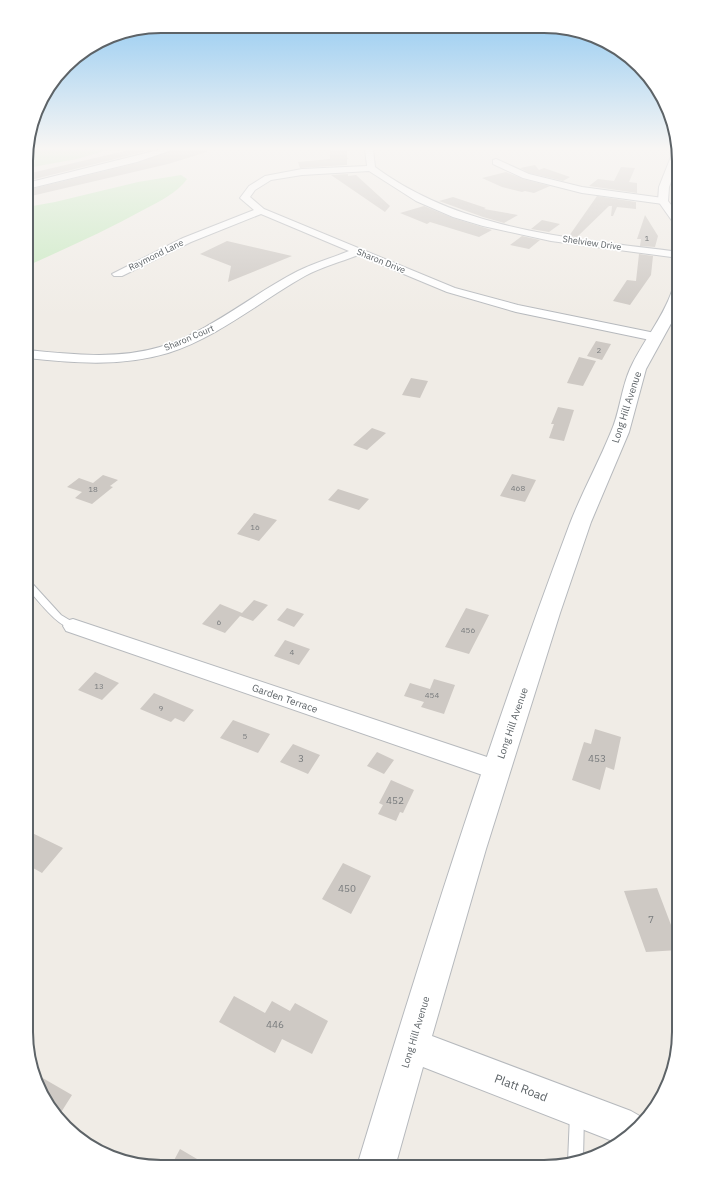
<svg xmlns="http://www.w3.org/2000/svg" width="705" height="1193" font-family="'IBM Plex Sans',sans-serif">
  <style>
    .green { fill: #c8e9c1 }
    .building { fill: #cec9c4 }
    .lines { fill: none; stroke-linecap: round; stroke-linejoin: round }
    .service-casing { stroke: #b6b9bd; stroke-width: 2 }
    .minor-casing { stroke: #b6b9bd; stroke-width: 2 }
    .tertiary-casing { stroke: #b6b9bd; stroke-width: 2 }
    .service { fill: #fff; fill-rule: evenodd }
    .minor { fill: #fff; fill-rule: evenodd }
    .tertiary { fill: #fff; fill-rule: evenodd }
    .labels { text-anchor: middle; stroke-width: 3.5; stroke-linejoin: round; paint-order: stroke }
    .number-label { font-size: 8px; fill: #797c7e }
    .far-street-label { font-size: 9px; fill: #5d6367; stroke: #fff }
    .street-label { font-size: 10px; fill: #5d6367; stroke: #fff }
    .near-number-label { font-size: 10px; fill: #797c7e }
    .near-street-label { font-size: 12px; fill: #5d6367; stroke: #fff }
    .rim { fill: none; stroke: #5d6367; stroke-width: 2 }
  </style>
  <rect width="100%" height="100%" fill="#f0ece6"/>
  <!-- green -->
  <path class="green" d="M27 149H111L77 159 27 168Z
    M181 175 187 179C177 193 160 201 145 209 107 230 67 248 27 266V207L55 202 138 182Z"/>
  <!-- building -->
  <path class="building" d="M133 149H155L27 181V174Z
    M176 149H206L207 152 168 164 27 197V190L137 163Z
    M333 150H347V158H349L347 159V165L300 168 298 162 330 159V151Z
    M535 165 539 170 544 168 570 177 563 181 529 173 520 168Z
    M621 167 635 168 629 182 637 183V193L589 186 598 179 614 181Z
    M506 172 523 179 550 186 534 193 525 191 522 192 502 187 482 178Z
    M348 174V176L356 175 390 206 385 212 331 175Z
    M597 196 636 202V209L617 207 613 216H611L612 206H609L577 237 569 236Z
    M453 197 486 208 484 209 518 215 504 223 483 217 439 201Z
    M424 206 453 218 492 230 479 237 430 222 427 224 400 213Z
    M645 215 658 236 655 247 640 246 641 239H637Z
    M542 220 560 224 549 232 531 229Z
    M522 236 540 240 529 249 510 245Z
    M227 241 292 256 228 282 231 266 200 254Z
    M639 254 653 256 651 275 630 305 613 301 627 280 636 281Z
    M596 341 611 344 602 360 587 356Z
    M579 357 596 361 583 386 567 383Z
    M411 378 428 381 420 398 402 395Z
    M558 407 574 410 564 441 549 438 554 424H551Z
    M372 428 386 433 367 450 353 445Z
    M512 474 536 480 525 502 500 496Z
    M103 475 118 480 110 486 113 487 92 504 75 498 82 492 67 487 79 478 93 483Z
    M338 489 369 499 359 510 328 500Z
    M254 513 277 520 259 541 237 534Z
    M254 600 268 605 253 621 240 616 225 633 202 624 220 604 242 613Z
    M287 608 304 614 294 627 277 620Z
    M466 608 489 615 469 654 445 647Z
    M285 640 310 649 299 665 274 656Z
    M95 672 119 683 102 700 78 690Z
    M434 679 455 685 444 714 421 707 424 702 404 696 410 683 430 689Z
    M154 693 194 710 184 722 175 718 171 722 140 709Z
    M233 720 270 734 258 753 220 738Z
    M595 729 621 737 614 770 606 767 600 790 572 780 584 742 591 744Z
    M293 744 320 755 308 774 280 762Z
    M377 752 394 760 384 774 367 766Z
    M391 780 414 790 403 813 400 812 396 821 378 814 383 805 379 803Z
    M26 830 63 848 42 873 26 864Z
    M343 863 371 876 351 914 322 899Z
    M657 888 679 946V950L646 952 624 891Z
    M234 996 265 1013 272 1001 290 1011 295 1003 328 1021 312 1054 282 1039 275 1053 219 1022Z
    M34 1073 72 1095 60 1114 36 1084Z
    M180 1149 209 1166H171Z"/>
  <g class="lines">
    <!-- service casing -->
    <g class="service-casing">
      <path id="service" d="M27 580 30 581 61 615 76 624 78 626 76 628C62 633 36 598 27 588Z
        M577 1108 582 1110 584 1115 583 1159 568 1162 570 1115 572 1110Z"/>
    </g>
    <!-- minor casing -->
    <g class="minor-casing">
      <path id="minor" d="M162 149H175L137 162 27 189V183Z
        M365 149H373L375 167C463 232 574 238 679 252V258L551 241 483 226 453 217 416 201 369 171 302 175 271 180 255 190 250 197 264 209 455 288 518 305 655 333 661 337 655 341 516 312 447 292 358 255C341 262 321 267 305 276 259 302 218 337 168 353 121 367 74 363 27 358V350C71 354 116 360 160 347 211 331 251 295 298 271 314 263 332 258 349 251L261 214 191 242 122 276H114L112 274 183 238 254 210 240 198 249 186 265 176 302 169 367 166Z
        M496 159 529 174 582 187 663 198 668 201 663 204 582 193 523 178 493 164V160Z
        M73 619 505 763 509 770 505 777 497 780 66 631 63 626 66 621Z"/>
    </g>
    <!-- tertiary casing -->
    <g class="tertiary-casing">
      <path id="tertiary" d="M674 149H677L679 160 669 187 668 201 679 215V226L675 225 658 201 659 187Z
        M679 287V309L646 369 629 432 591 522 560 613 486 849 432 1036 631 1111 645 1119 615 1142 423 1067 395 1167 357 1166C422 952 490 736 569 526 581 494 598 464 611 432 620 412 621 389 630 369 642 342 662 320 672 291L674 288Z"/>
    </g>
    <!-- service -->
    <use href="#service" class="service"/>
    <!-- minor -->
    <use href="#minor" class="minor"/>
    <!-- tertiary -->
    <use href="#tertiary" class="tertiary"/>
  </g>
  <!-- sky -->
  <linearGradient id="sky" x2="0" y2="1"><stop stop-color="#8ec8f1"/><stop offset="0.47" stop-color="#f8f6f4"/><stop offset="1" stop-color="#f8f6f4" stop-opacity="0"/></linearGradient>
  <rect width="705" height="316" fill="url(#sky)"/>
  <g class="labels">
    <!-- number labels -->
    <g class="number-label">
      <text x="647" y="241">1</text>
      <text x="599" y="353">2</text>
      <text x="518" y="491">468</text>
      <text x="93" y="492">18</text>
      <text x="255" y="530">16</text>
      <text x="219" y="625">6</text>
      <text x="468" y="633">456</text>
      <text x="292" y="655">4</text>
      <text x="99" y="689">13</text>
      <text x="432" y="698">454</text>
      <text x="161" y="711">9</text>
      <text x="245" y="739">5</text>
    </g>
    <!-- far-street labels -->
    <g class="far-street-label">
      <text transform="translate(592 243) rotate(8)" y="3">Shelview Drive</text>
      <text transform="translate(156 255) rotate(-26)" y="3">Raymond Lane</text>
      <text transform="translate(381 261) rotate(22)" y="3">Sharon Drive</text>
      <text transform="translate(189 338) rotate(-23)" y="3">Sharon Court</text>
    </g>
    <!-- street labels -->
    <g class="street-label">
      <text transform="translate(626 407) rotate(-72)" y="4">Long Hill Avenue</text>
      <text transform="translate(285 698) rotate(19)" y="4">Garden Terrace</text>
      <text transform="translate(512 723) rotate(-71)" y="4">Long Hill Avenue</text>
      <text transform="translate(415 1032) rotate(-73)" y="4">Long Hill Avenue</text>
    </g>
    <!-- near-number labels -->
    <g class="near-number-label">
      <text x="301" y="762">3</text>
      <text x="597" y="762">453</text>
      <text x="395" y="804">452</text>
      <text x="347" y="892">450</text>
      <text x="651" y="923">7</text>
      <text x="275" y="1028">446</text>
    </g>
    <!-- near-street labels -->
    <g class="near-street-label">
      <text transform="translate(521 1088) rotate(21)" y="4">Platt Road</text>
    </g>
  </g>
  <!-- crop -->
  <path d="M0 0H705V1193H0ZM161 33H544A128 128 0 0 1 672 161V1032A128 128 0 0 1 544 1160H161A128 128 0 0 1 33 1032V161A128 128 0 0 1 161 33Z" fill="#fff" fill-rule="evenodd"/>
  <path class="rim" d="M161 33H544A128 128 0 0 1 672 161V1032A128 128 0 0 1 544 1160H161A128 128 0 0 1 33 1032V161A128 128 0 0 1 161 33Z"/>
</svg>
